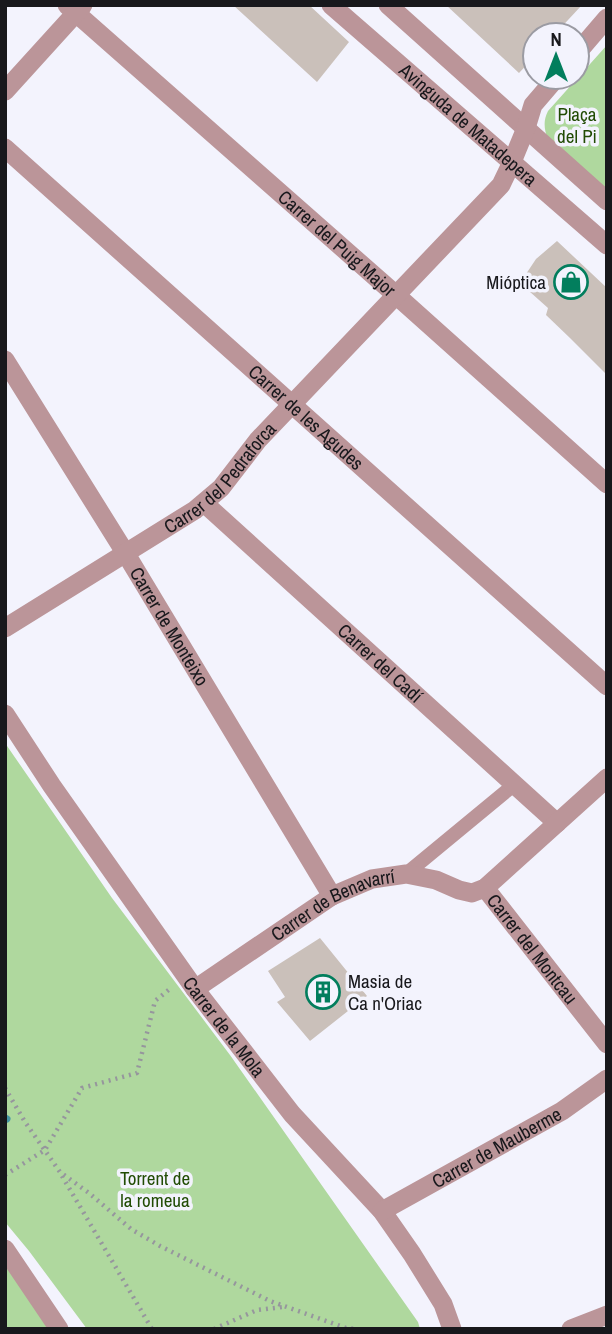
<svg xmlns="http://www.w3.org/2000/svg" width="612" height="1334" font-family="'Archivo Narrow',sans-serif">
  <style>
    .green { fill: #afd89e }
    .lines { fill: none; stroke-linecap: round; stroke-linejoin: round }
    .stream { stroke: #4796a4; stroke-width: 7 }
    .building { fill: #cac0ba }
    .path { stroke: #96969d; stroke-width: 4.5; stroke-dasharray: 2 5; stroke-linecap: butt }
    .pedestrian { stroke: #bb9599; stroke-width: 14 }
    .minor { stroke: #bb9599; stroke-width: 19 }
    .tertiary { stroke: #bb9599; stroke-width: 19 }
    .labels { text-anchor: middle; stroke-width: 7; stroke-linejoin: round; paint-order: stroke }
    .park-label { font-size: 19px; fill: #214c04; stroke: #f3f3fd }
    .street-label { font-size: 19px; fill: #18181c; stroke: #f3f3fd }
    .poi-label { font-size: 19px; fill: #18181c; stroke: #f3f3fd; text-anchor: end }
  </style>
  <rect width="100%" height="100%" fill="#f3f3fd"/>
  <!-- green -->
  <path class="green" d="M607 45V193L548 140C544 129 543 121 548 111Z
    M5 743 112 898 230 1055 418 1322 420 1329H87L29 1251 5 1222Z
    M5 1255 56 1329H5Z"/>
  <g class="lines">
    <!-- stream -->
    <path class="stream" d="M5 1118 7 1119"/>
  </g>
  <!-- building -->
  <path class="building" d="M233 5H309L349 42 317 82Z
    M446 5H582L554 35H535V56L519 73Z
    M557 241 607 288V375L570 338 546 315 548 308 520 283 536 259Z
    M320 938 367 996 310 1041 277 1002 285 997 268 971Z"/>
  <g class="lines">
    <!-- path -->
    <path class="path" d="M5 1088 25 1122 60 1172 89 1193 131 1229 160 1246 270 1301 346 1328 356 1329
      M5 1175 45 1150 82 1088 137 1073 155 1001 171 988
      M62 1176 152 1329
      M214 1329 257 1310 283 1307"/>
    <!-- pedestrian -->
    <path class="pedestrian" d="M406 874 515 784"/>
    <!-- minor -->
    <g class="minor">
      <path id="s1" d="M67 5 396 295 607 484"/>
      <path d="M5 91 83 5"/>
      <path id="s2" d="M5 148 607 686"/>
      <path id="s3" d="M5 360 126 554 332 896"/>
      <path id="s4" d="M204 503 557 823"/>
      <path id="s5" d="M5 628 195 510 221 488 258 440 501 185 512 162"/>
      <path id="s6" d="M5 714 52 786 195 989 292 1114 382 1211 412 1254 443 1304 452 1329"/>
      <path id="s7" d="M485 888 607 1044"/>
      <path id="s8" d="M195 989 332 896 372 879 406 874 436 880 459 890 472 893 485 888 607 778"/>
      <path id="s9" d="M382 1211 562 1111 607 1079"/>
      <path d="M5 1249 59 1329"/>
      <path d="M571 1329 607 1315"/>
    </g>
    <!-- tertiary -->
    <g class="tertiary">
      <path id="s10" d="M331 5 607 245"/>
      <path d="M388 5 607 201"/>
      <path d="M577 53 607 18"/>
      <path d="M512 162 526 128 533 105 557 77"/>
    </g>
  </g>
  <!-- icons -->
  <defs>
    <g id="shop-ring" transform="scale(1.75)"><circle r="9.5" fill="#f3f3fd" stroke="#027e5d" stroke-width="1.5"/><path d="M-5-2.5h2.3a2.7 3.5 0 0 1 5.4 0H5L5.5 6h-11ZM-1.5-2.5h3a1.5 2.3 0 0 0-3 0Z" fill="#027e5d"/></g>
    <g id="building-ring" transform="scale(1.75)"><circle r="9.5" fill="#f3f3fd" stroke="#027e5d" stroke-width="1.5"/><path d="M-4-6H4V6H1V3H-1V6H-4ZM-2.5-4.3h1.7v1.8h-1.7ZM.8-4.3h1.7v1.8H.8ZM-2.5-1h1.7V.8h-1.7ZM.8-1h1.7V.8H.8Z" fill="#027e5d"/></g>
  </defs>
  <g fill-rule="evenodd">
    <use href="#shop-ring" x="571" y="282"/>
    <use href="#building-ring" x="323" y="992"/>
  </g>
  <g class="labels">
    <!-- park labels -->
    <g class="park-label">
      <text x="577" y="121">Plaça<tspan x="577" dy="22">del Pi</tspan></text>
      <text x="155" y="1185">Torrent de<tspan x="155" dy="22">la romeua</tspan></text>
    </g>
    <!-- street labels -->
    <g class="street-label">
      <text dy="7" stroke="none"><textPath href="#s10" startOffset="182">Avinguda de Matadepera</textPath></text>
      <text dy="7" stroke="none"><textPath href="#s1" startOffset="360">Carrer del Puig Major</textPath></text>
      <text dy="7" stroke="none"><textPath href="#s2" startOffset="404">Carrer de les Agudes</textPath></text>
      <text dy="7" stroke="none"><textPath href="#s5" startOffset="264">Carrer del Pedraforca</textPath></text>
      <text dy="7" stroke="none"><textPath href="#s3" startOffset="313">Carrer de Monteixo</textPath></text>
      <text dy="7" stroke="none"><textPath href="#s4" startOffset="238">Carrer del Cadí</textPath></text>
      <text dy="7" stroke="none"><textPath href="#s8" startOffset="163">Carrer de Benavarrí</textPath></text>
      <text dy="7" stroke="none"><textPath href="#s7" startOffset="77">Carrer del Montcau</textPath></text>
      <text dy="7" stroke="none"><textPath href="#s6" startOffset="382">Carrer de la Mola</textPath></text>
      <text dy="7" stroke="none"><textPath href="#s9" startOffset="131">Carrer de Mauberme</textPath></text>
    </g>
    <!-- poi labels -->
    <g class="poi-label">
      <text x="546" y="289">Mióptica</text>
      <text x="348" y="988" text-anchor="start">Masia de<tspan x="348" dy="22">Ca n'Oriac</tspan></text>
    </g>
  </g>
  <!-- border -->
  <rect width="612" height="1334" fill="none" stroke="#18181c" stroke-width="14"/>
  <!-- north arrow -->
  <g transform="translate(556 56)"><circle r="33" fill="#f3f3fd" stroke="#9b9ba3" stroke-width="2"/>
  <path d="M0-5L12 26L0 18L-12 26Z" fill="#027e5d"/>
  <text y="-10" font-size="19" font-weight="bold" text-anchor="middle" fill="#18181c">N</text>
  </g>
</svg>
